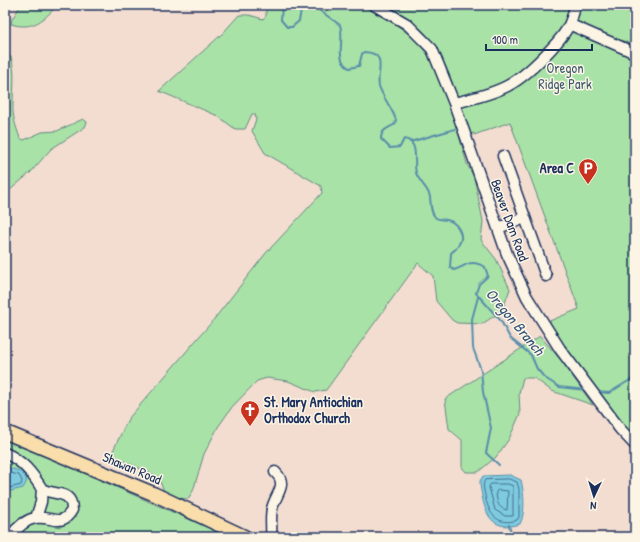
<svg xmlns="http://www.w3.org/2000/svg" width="640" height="542" font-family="'Patrick Hand',sans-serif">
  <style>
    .green { fill: #a9e2a6; stroke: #628882 }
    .water { fill: #7fcbde; stroke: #578dab }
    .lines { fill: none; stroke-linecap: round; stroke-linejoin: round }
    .shore { stroke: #436d91; stroke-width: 1 }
    .stream { stroke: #578dab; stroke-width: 2 }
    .minor-casing { stroke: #1b2f5e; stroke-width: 13 }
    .major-casing { stroke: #1b2f5e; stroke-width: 16 }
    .minor { stroke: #fcf5e5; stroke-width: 10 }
    .major { stroke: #f9ddab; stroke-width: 13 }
    .labels { text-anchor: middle; stroke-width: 3; stroke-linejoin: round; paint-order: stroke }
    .park-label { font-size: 14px; fill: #3e5c70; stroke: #fcf5e5 }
    .poi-label { font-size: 14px; font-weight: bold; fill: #1b2f5e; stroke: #fcf5e5; text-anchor: end }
    .street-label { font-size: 14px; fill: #1b2f5e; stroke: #fcf5e5 }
    .water-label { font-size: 15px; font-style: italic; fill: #34567e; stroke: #fcf5e5 }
  </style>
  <rect width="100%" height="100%" fill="#f3ddd0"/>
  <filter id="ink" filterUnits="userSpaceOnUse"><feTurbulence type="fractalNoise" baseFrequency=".025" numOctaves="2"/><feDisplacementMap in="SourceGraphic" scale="8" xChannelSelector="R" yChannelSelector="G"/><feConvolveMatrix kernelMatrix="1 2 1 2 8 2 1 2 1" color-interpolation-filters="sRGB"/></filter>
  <g filter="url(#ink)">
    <!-- green -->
    <path class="green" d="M21 5H58C44 19 34 31 11 24L12 19Z
      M266 5H362L397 25 416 40 433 61 453 114 467 164 474 177 483 221 481 240 496 259 510 289 502 311 482 324 457 323 452 320 436 301 433 276 418 263 326 390 315 392 288 381 267 378 257 381 232 407 218 427 204 454 193 491 188 499 178 498 168 494 164 491 158 477 111 455 128 419 211 323 266 253 322 193 321 186 265 153 252 131 256 119 255 114H252L245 129H235L218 116 159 91 222 34 239 15H249L263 19 266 16Z
      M383 5H635V440L623 427 547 322 579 309 510 122 474 135V133L469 134C457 100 448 54 420 28 409 19 396 12 383 5Z
      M6 56 11 57C16 73 13 87 13 104 12 116 16 127 20 138L24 140 42 132 57 131 83 119 87 122 85 127 51 149 30 173 10 190 5 202Z
      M540 336 561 360 593 405 552 391 534 378H523L519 393 520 414 509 439 496 457 478 472H466L462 467V440L449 429 445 399Z
      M5 438 229 537H5Z"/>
    <!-- water -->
    <path class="water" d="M5 468C16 468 34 475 23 488L11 491 5 495Z
      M510 475 521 480C524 493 526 512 520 524 488 533 484 509 480 485V481L483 476Z"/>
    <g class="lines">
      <!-- shore -->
      <path class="shore" d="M5 472 19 475 22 481 21 485 5 489
        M509 479 517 482 519 489V517L517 520C496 527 488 512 485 495 484 490 482 484 485 480Z
        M491 484H508L513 486V516H505L495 510 489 487Z
        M498 490 508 491 507 510C497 508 497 501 496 492Z"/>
      <!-- stream -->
      <path class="stream" d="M282 5 281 20 287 27H292L299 21 302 5
        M312 5 340 25C345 40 334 59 349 68L359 66 362 54 364 52C389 53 376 72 379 86 383 98 392 108 396 120L395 124C388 129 381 129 381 139L390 148 400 147 404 139C420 141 413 162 416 173 419 182 429 189 430 197 431 204 430 213 436 218 439 220 443 219 447 220 457 222 465 235 459 244 457 248 454 251 451 253L450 267 454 270C468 265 470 259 485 267L488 276 479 284 476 293 501 321 510 338 531 355 537 369 545 378 559 387 586 390
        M410 142 455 129
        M478 297 472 319 473 348 481 370 483 392 491 428 486 453 499 465
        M597 392 609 393 635 377
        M509 525 512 537"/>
      <!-- minor casing -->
      <g class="minor-casing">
        <path id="minor" d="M374 5 407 24 432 49 454 103 507 254 527 297 560 349 620 429 635 445
          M571 25 635 53
          M454 103C502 92 517 86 551 49 564 35 572 25 575 5
          M503 156 546 276
          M498 228 525 218
          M5 453C23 461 32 473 42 489 54 496 72 489 72 510 61 529 51 515 35 518 25 520 16 529 10 537
          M36 518 41 502 42 489
          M271 537C272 528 270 518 272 509 275 494 289 485 275 472"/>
      </g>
      <!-- major casing -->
      <g class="major-casing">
        <path id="major" d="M5 432 154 494 245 537"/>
      </g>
      <!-- minor -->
      <use href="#minor" class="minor"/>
      <!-- major -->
      <use href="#major" class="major"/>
    </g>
  </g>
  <!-- icons -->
  <defs>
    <g id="parking-pin" transform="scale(1)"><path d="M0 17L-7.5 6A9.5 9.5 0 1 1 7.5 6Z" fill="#c8321e" stroke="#fcf5e5"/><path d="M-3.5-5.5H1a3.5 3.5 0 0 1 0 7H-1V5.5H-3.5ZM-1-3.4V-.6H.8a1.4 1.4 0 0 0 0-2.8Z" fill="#fff"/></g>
    <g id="church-pin" transform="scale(1)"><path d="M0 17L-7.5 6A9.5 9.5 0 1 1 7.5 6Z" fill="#c8321e" stroke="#fcf5e5"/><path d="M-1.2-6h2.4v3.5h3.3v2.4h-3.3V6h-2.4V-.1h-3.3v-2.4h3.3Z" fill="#fff"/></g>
  </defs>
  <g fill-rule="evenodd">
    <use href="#parking-pin" x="588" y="168"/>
    <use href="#church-pin" x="250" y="410"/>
  </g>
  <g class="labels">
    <!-- park labels -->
    <g class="park-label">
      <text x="565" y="73">Oregon<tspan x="565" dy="16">Ridge Park</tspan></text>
    </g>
    <!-- poi labels -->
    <g class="poi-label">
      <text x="574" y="173">Area C</text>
      <text x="264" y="407" text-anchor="start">St. Mary Antiochian<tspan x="264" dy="16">Orthodox Church</tspan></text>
    </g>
    <!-- street labels -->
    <g class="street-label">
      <text transform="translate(510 220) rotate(70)" y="5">Beaver Dam Road</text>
      <text transform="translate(132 468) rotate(23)" y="5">Shawan Road</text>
    </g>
    <!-- water labels -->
    <g class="water-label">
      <text transform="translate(515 322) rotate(50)" y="5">Oregon Branch</text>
    </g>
  </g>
  <!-- margin -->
  <rect width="640" height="542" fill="none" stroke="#fcf5e5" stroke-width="20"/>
  <rect x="10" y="10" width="620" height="522" fill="none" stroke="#1b2f5e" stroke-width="1.5" filter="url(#ink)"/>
  <!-- north arrow -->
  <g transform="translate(594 496) rotate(184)" stroke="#fcf5e5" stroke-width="3" paint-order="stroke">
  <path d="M0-3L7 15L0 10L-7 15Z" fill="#1b2f5e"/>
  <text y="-6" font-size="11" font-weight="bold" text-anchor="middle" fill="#1b2f5e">N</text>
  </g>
  <!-- scale -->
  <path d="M486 44v6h106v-6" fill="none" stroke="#1b2f5e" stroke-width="2"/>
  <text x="492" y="44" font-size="12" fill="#1b2f5e" stroke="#fcf5e5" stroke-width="3" paint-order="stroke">100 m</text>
</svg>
